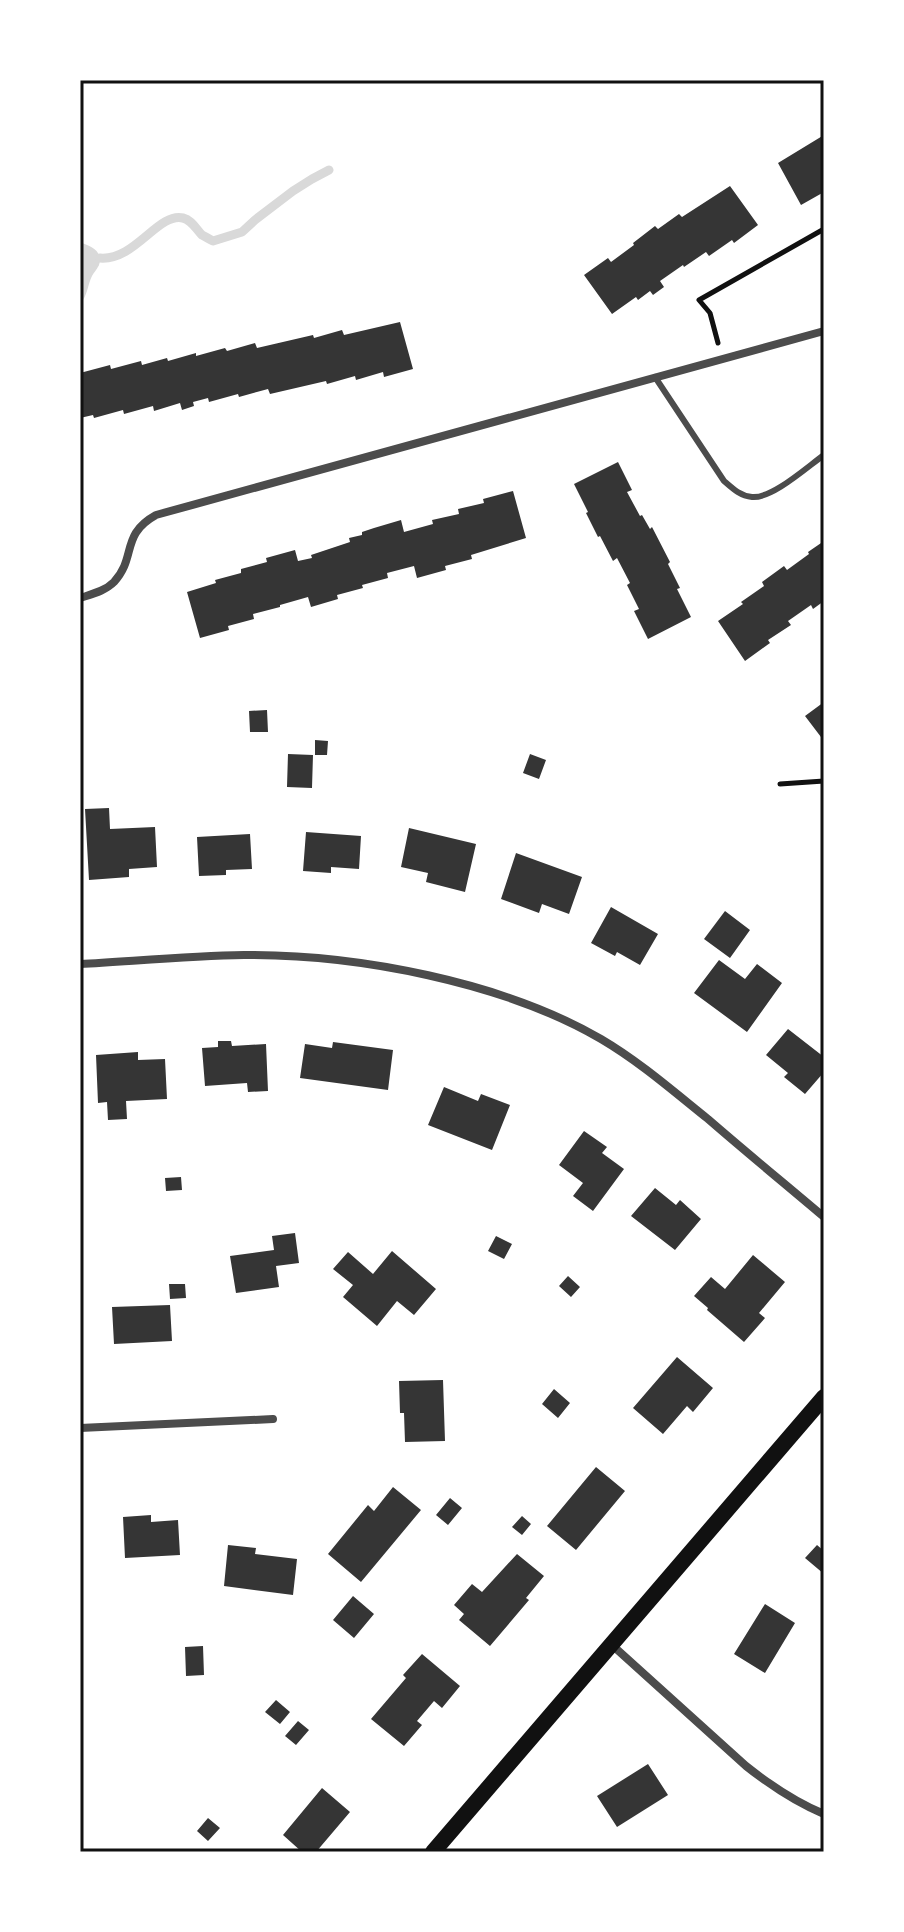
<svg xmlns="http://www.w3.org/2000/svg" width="904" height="1932" font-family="'Sofia Sans Condensed',sans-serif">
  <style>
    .water { fill: #d9d9d9 }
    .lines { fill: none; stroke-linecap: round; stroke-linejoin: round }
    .stream { stroke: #d9d9d9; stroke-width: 9 }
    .building { fill: #353535 }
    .path { stroke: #111; stroke-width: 5 }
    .service { stroke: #4c4c4c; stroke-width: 6 }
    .minor { stroke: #4c4c4c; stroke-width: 8 }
    .secondary { stroke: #111; stroke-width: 16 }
    .neatline { fill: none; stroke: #111; stroke-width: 3 }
  </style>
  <rect width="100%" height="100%" fill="#fff"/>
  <!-- water -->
  <path class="water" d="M80 242C90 246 104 251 99 265 99 266 93 274 92 276 88 284 88 292 83 300H80Z"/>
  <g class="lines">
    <!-- stream -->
    <path class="stream" d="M100 258C135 261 158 212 183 218 192 220 196 229 202 235 206 237 209 239 213 241L242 232 255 220 293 191 312 179 329 170"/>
  </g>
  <!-- building -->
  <path class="building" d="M824 135V192L801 205 778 163Z
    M730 186 758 225 734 243 732 240 709 256 706 252 684 267 683 265 660 281 664 287 653 295 650 291 638 300 636 297 612 314 584 275 608 258 611 262 634 245 633 243 655 226 658 229 679 214 682 217Z
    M400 322 413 369 384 377 383 372 356 380 355 376 327 384 326 381 270 394 268 389 239 397 238 394 209 402 208 398 193 402 194 406 182 410 180 403 154 411 153 406 124 414 123 410 94 418 93 415 80 418V373L110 365 111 369 141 361 142 365 167 358 168 361 196 353V356L225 348 227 351 255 343 257 348 313 335 314 338 342 330 344 335Z
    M618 462 632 490 627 492 640 516 642 515 650 529 652 527 670 562 668 564 680 588 677 589 691 617 648 639 634 611 639 609 627 585 630 583 617 558 613 561 600 536 598 537 586 513 588 512 574 484Z
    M513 491 526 538 471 555 472 559 445 566 446 570 417 578 414 566 387 573 388 578 362 585 363 588 337 595 338 599 311 607 308 597 280 605V607L253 614 254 619 228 626 229 630 200 638 187 592 216 583 215 580 241 573V569L267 562 266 558 295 550 298 561 312 558 311 555 350 542 349 538 362 535V532L374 528 401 520 404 532 433 524 432 520 459 514 458 509 484 503 483 499Z
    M824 541V601L813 609 811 605 788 621 791 625 768 640 770 643 745 661 718 621 743 604 741 602 764 586 762 582 784 566 787 570 809 554 808 552Z
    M824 702V741L805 716Z
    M267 710 268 732H250L249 711Z
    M315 740 328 741 327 755H315Z
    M288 754 313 755 312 788 287 787Z
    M530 754 546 760 539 779 523 773Z
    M109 808 110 829 155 827 157 867 129 869V877L89 880 85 809Z
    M409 828 476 844 465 892 426 882 428 873 401 867Z
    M306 832 361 836 359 869 331 867V873L303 871Z
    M250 834 252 869 226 870V875L199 876 197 837Z
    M516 853 582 877 569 914 542 904 539 913 501 899Z
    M611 907 658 934 640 965 617 952 615 956 591 943Z
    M725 911 750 930 730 958 704 939Z
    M719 960 745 979 757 964 782 983 747 1032 694 993Z
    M788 1029 824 1057V1072L805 1094 784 1077 788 1073 766 1055Z
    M218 1041H231L232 1046 266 1044 268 1091 248 1092 247 1083 205 1086 202 1048 218 1047Z
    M333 1042 393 1050 388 1090 300 1078 305 1044 332 1048Z
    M138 1052V1060L165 1059 167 1099 126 1101 127 1119 108 1120 107 1102 98 1103 96 1055Z
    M444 1087 478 1101 481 1094 510 1105 492 1150 428 1125Z
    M584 1131 607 1147 602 1153 624 1169 593 1211 573 1196 583 1183 559 1165Z
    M181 1177 182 1190 166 1191 165 1178Z
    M655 1188 676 1205 680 1200 701 1219 675 1250 631 1216Z
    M295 1233 299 1263 276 1266 279 1287 236 1293 230 1256 274 1250 272 1236Z
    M496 1236 512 1244 504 1259 488 1251Z
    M392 1251 436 1289 414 1315 397 1301 377 1326 343 1297 353 1285 333 1269 348 1252 373 1274Z
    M753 1255 785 1282 759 1313 765 1318 744 1342 707 1310 708 1308 694 1296 711 1277 725 1289Z
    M568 1276 580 1287 571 1297 559 1286Z
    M169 1284H185L186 1298 170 1299Z
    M170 1305 172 1341 114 1344 112 1307Z
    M677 1357 713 1388 693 1412 687 1406 663 1434 633 1408Z
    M443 1380 445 1441 405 1442 404 1413H400L399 1381Z
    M554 1389 570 1403 558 1418 542 1404Z
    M596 1467 625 1491 576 1550 547 1526Z
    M393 1487 421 1510 361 1582 328 1554 368 1505 374 1511Z
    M450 1498 462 1508 448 1525 436 1515Z
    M151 1515V1522L178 1520 180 1555 125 1558 123 1517Z
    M522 1516 531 1524 522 1535 512 1527Z
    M228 1545 256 1548 255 1554 297 1559 293 1595 224 1586Z
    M817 1545 824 1551V1574L805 1558Z
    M517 1554 544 1576 526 1598 529 1600 490 1646 459 1620 464 1614 454 1605 472 1584 482 1592Z
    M353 1596 374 1614 354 1638 333 1620Z
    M765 1604 795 1623 765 1673 734 1654Z
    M203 1646 204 1675 186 1676 185 1647Z
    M422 1654 460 1686 442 1708 434 1701 417 1721 422 1725 404 1746 371 1719 406 1678 403 1675Z
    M276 1700 290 1712 280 1724 265 1712Z
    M298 1721 309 1730 296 1745 285 1736Z
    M648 1764 668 1795 617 1827 597 1796Z
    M322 1788 350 1812 316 1852H302L283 1835Z
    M208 1818 220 1828 208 1841 197 1831Z"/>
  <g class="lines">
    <!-- path -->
    <path class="path" d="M718 343 710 313 699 300 824 229
      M780 784 824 781"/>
    <!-- service -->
    <path class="service" d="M655 377 724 481C732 488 740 496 752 497 772 499 807 467 824 455"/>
    <!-- minor -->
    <path class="minor" d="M80 598C92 594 105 591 114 582 137 557 120 535 156 515L824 331
      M80 964C134 961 189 956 244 955 357 954 503 982 601 1039 640 1062 673 1091 708 1119 746 1152 785 1184 824 1217
      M80 1428 273 1419
      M612 1645 746 1766C770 1785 795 1802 824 1814"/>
    <!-- secondary -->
    <path class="secondary" d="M433 1852 824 1397"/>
  </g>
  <!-- border -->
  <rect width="904" height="1932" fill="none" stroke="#ffffff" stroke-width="164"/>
  <rect x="82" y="82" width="740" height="1768" class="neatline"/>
</svg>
